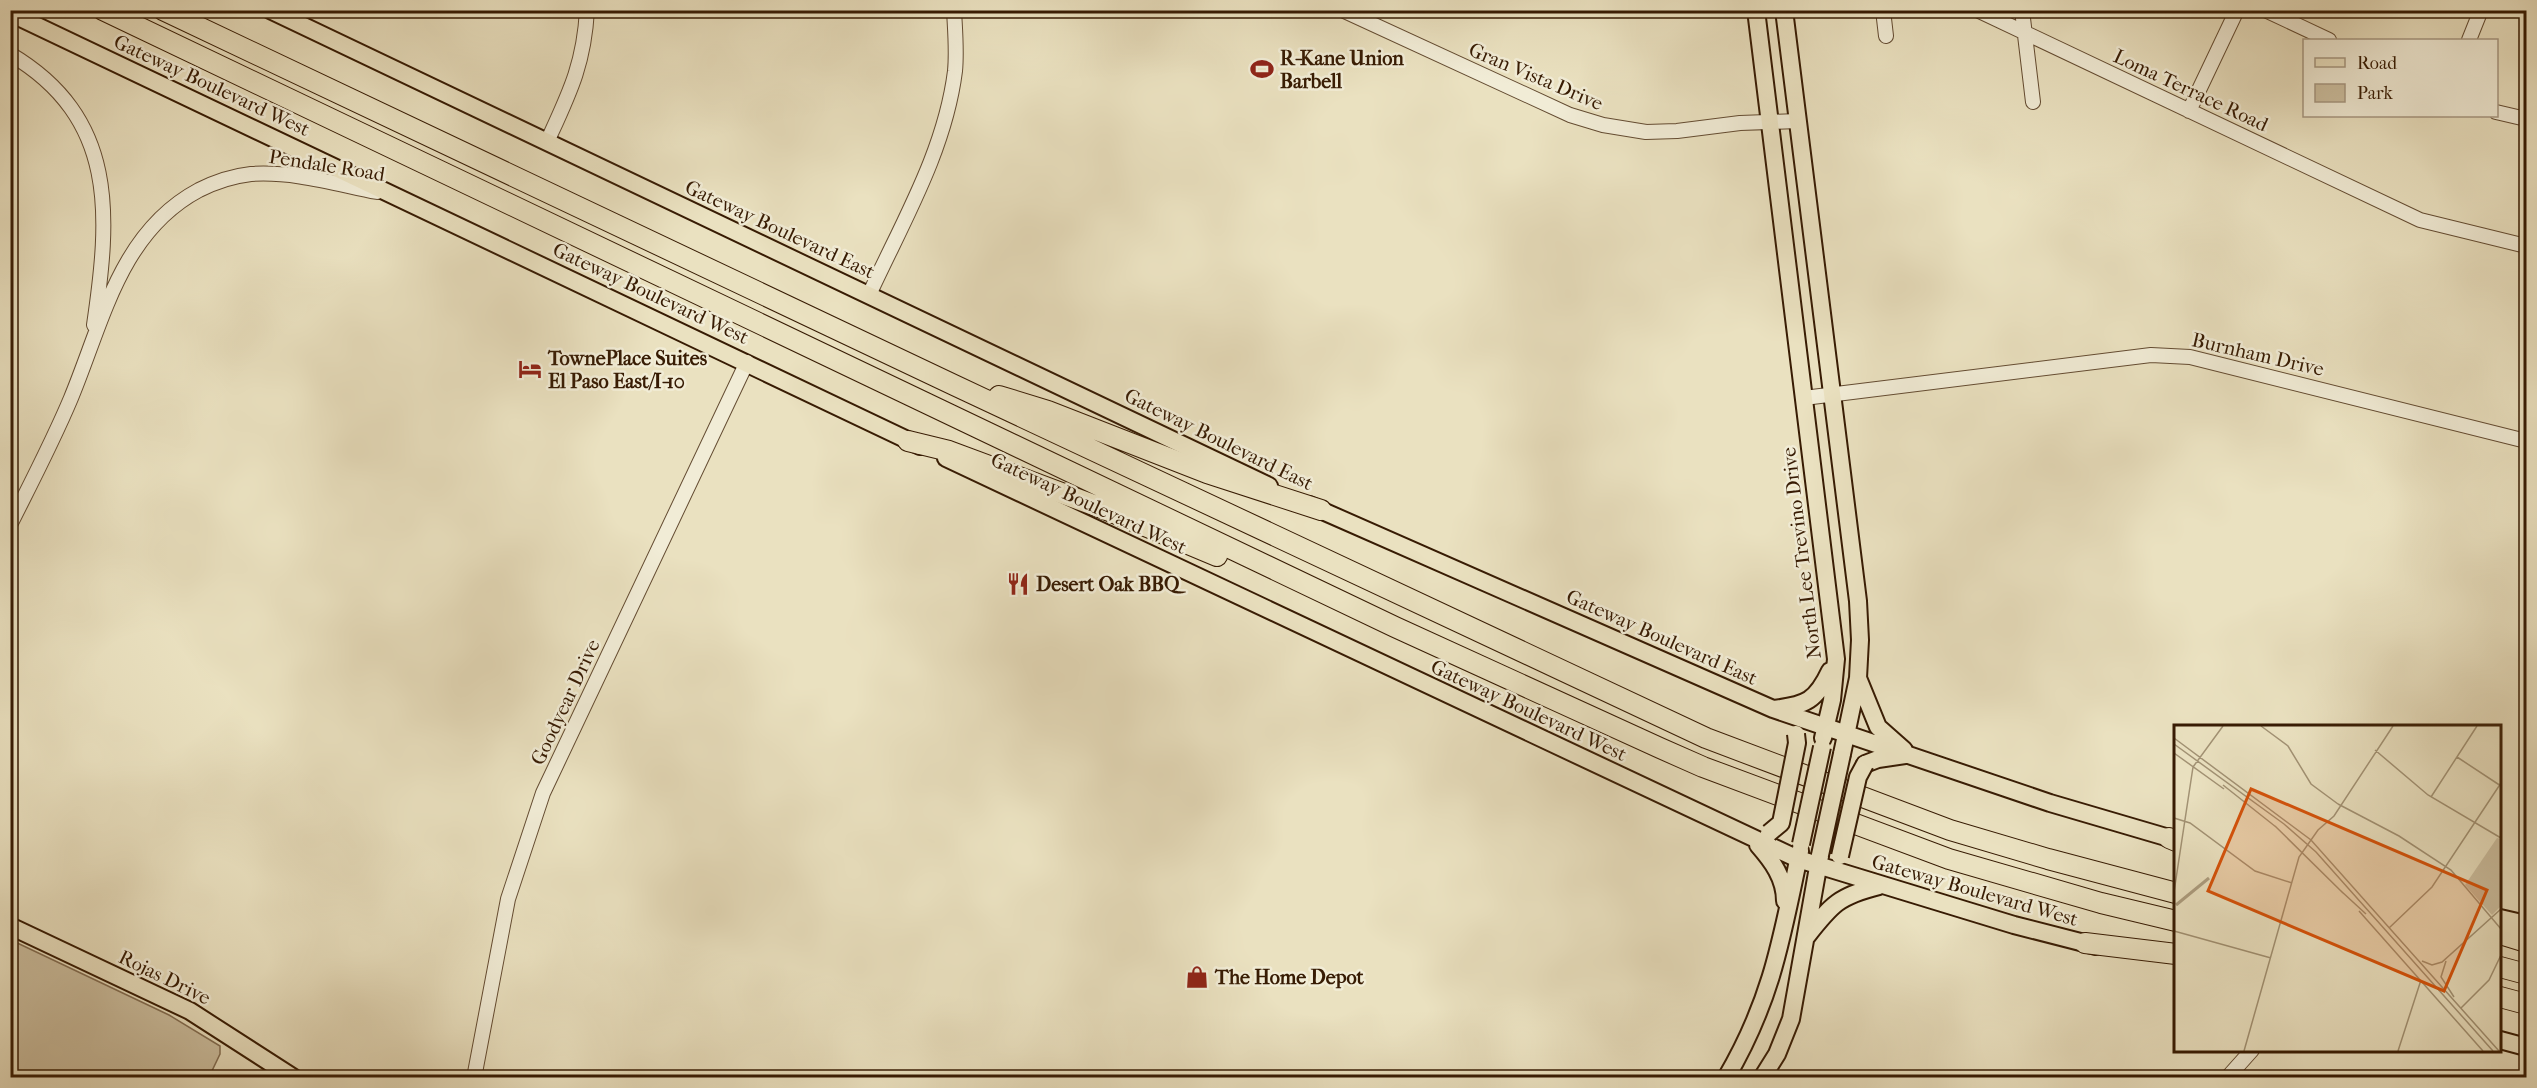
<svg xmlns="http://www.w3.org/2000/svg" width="2537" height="1088" font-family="'IM FELL French Canon',serif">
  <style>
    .green { fill: #ccbfa0; stroke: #826d52; stroke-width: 1.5 }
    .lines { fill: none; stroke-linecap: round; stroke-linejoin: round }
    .minor-casing { stroke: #644c32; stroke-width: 16 }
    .major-casing { stroke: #371b03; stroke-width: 20 }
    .highway-casing { stroke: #371b03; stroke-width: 22 }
    .minor { stroke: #f1ecd6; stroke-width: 14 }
    .major { stroke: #eae1c0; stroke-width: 16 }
    .highway { stroke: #eae1c0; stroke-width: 20 }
    .major-bridge-casing { stroke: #371b03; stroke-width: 20; stroke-linecap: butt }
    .major-bridge { stroke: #eae1c0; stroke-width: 16 }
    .labels { text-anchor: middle; stroke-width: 5; stroke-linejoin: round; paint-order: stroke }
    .poi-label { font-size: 20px; font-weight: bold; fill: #371b03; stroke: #f1ecd6; text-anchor: start }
    .street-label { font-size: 20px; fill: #371b03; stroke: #f1ecd6 }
    .inset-river { fill: none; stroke: #ad9e80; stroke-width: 3 }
    .inset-road { fill: none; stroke: #a29274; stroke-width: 1.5 }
    .view { fill: #d6530b; fill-opacity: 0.15; stroke: #d6530b; stroke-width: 3 }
    .inset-edge { fill: none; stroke: #371b03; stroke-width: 3 }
  </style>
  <rect width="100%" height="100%" fill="#eae1c0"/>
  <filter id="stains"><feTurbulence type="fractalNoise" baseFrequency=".00333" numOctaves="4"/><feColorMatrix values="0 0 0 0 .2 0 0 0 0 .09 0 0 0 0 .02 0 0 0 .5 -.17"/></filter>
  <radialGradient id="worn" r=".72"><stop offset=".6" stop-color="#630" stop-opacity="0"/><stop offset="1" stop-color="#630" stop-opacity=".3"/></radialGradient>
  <!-- green -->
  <path class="green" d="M11 940 169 1015 220 1046V1054L209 1077H11Z"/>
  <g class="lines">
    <!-- minor casing -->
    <g class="minor-casing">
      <path id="minor" d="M1342 10 1570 115 1603 125 1646 132 1677 131 1740 123 1798 121
        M1883 10 1886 36
        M1977 10 2420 220 2526 246
        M2022 10 2033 102
        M2265 10 2329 40
        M2469 40 2481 10
        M10 54C118 118 110 215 94 325
        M2189 111 2237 10
        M2496 112 2526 119
        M547 142C569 94 584 65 587 10
        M869 295C902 223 945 151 955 71 957 51 955 30 954 10
        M1804 398 2151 355 2190 357 2526 441
        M10 525C31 483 53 441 71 398 103 321 120 232 199 190 215 182 233 176 251 174 293 171 336 184 377 192
        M474 1078 508 899 543 793 747 362
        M2227 1078 2252 1050"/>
    </g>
    <!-- major casing -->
    <g class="major-casing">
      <path id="major" d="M270 10 1269 486
        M1756 10 1836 659 1832 700 1823 738
        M1784 10 1858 601 1860 640 1858 678 1842 754
        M10 13 920 446
        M946 458 1798 859 2014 925 2096 946
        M1309 505 1773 709 2050 803 2176 840
        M1858 678 1878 727 1904 750
        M1774 709C1806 705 1816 701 1830 671
        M1865 764 1878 759 1905 755
        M1758 845C1772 861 1785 878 1785 901
        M2500 918 2526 924
        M10 926 190 1011 294 1078
        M1807 936C1832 904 1839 896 1879 886
        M2500 1040 2526 1047
        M1726 1078C1772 1000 1782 937 1800 851
        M1762 1078 1777 1054 1791 1019 1820 856"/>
    </g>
    <!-- highway casing -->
    <g class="highway-casing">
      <path id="highway" d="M103 10 1395 627 1660 748 1703 767 1949 859 2101 903 2176 921
        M163 10 954 385 1706 738 1950 830 2048 859 2176 893
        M999 396 1048 411 1207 473 1321 510
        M908 441 949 451 1107 510 1217 556
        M2169 838 2176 841
        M2500 934 2526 942
        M2085 943 2176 954
        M2500 967 2526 974
        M2500 997 2526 1004"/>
    </g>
    <!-- minor -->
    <use href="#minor" class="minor"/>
    <!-- major -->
    <use href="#major" class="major"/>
    <!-- highway -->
    <use href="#highway" class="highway"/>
    <!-- major-bridge casing -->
    <g class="major-bridge-casing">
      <path id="major-bridge" d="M1769 833 1781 823 1797 743 1796 734
        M1801 844 1822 747
        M1820 855 1842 754
        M1840 856 1858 777 1865 764"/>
    </g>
    <!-- major-bridge -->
    <use href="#major-bridge" class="major-bridge"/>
  </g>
  <!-- icons -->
  <defs>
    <g id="stadium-bare" transform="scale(1.8)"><path d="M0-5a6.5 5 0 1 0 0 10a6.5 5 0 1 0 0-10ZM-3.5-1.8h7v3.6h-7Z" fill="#8f2418" stroke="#f1ecd6" stroke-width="2.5" paint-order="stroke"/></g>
    <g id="hotel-bare" transform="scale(1.8)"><path d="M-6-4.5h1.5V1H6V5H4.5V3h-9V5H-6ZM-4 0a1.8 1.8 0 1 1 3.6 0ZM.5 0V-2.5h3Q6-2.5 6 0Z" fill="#8f2418" stroke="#f1ecd6" stroke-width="2.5" paint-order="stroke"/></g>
    <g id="restaurant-bare" transform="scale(1.8)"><path d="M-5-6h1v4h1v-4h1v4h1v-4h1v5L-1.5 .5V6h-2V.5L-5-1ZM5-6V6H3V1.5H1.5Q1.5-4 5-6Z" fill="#8f2418" stroke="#f1ecd6" stroke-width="2.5" paint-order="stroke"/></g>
    <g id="shop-bare" transform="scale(1.8)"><path d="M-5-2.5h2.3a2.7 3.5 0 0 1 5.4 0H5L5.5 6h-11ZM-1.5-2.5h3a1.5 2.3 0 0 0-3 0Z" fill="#8f2418" stroke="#f1ecd6" stroke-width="2.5" paint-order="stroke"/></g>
  </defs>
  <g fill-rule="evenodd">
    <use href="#stadium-bare" x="1262" y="69"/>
    <use href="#hotel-bare" x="530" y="369"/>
    <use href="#restaurant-bare" x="1018" y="584"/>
    <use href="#shop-bare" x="1197" y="977"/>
  </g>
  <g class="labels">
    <!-- poi labels -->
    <g class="poi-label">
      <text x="1280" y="65">R-Kane Union<tspan x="1280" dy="23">Barbell</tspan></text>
      <text x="548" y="365">TownePlace Suites<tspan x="548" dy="23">El Paso East/I-10</tspan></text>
      <text x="1036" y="591">Desert Oak BBQ</text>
      <text x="1215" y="984">The Home Depot</text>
    </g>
    <!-- street labels -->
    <g class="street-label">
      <text transform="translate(1536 76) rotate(23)" y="7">Gran Vista Drive</text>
      <text transform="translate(212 85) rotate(25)" y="7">Gateway Boulevard West</text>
      <text transform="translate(2191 90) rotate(25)" y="7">Loma Terrace Road</text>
      <text transform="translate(327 165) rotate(9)" y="7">Pendale Road</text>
      <text transform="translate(780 229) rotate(25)" y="7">Gateway Boulevard East</text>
      <text transform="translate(651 293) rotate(25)" y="7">Gateway Boulevard West</text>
      <text transform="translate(2258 354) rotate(13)" y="7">Burnham Drive</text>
      <text transform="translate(1219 439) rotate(26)" y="7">Gateway Boulevard East</text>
      <text transform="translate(1089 503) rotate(25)" y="7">Gateway Boulevard West</text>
      <text transform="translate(1801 553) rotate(-97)" y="7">North Lee Trevino Drive</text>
      <text transform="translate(1662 637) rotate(24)" y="7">Gateway Boulevard East</text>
      <text transform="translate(565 702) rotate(-65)" y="7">Goodyear Drive</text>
      <text transform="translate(1529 710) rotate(25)" y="7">Gateway Boulevard West</text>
      <text transform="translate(1975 890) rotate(16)" y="7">Gateway Boulevard West</text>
      <text transform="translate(165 977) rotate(26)" y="7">Rojas Drive</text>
    </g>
  </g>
  <!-- overview -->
  <g transform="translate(2174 725)">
    <rect width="327" height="327" fill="#eae1c0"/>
    <path d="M323 113 327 114V181L318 190 291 160Z" fill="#ccbfa0"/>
    <path class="inset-river" d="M2 180 35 153"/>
    <path class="inset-road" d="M87 1 114 21 137 59 164 79M0 13 137 115 325 326M0 19 110 99 142 127 319 326M201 25 254 70 327 113M0 28 50 64M283 32 327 61M19 42 49 1M49 60 102 102M257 72 303 1M164 79 225 111 277 145 327 204M0 93 16 98 81 146 118 158M101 101 169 168M167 166 192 189M0 167 19 42M185 186 309 326M215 203 258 162 327 58M0 206 97 233M248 236 258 240 268 237 327 184M272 236 267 252 280 272M287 283 315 255 327 230M70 326 125 132 144 105 160 91 219 1M224 326 247 255"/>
    <path class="view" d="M77 64 313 165 270 266 34 166Z"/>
    <rect width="327" height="327" class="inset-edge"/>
  </g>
  <!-- margin -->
  <rect width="2537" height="1088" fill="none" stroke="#eae1c0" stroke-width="36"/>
  <rect x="12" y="12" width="2513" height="1064" fill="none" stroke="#371b03" stroke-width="3"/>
  <rect x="18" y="18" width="2501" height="1052" fill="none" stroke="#371b03" stroke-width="1.5"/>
  <!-- legend -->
  <rect x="2303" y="39" width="195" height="78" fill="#f1ecd6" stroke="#a79882" stroke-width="1.5"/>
  <rect x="2315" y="58" width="30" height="9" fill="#eae1c0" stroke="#a79882" stroke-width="1.5"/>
  <text x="2357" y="69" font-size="18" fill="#371b03">Road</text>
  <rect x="2315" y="84" width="30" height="18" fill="#ccbfa0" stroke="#a79882" stroke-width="1.5"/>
  <text x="2357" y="99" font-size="18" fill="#371b03">Park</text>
  <rect width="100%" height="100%" filter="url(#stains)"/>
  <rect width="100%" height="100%" fill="url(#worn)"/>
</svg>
